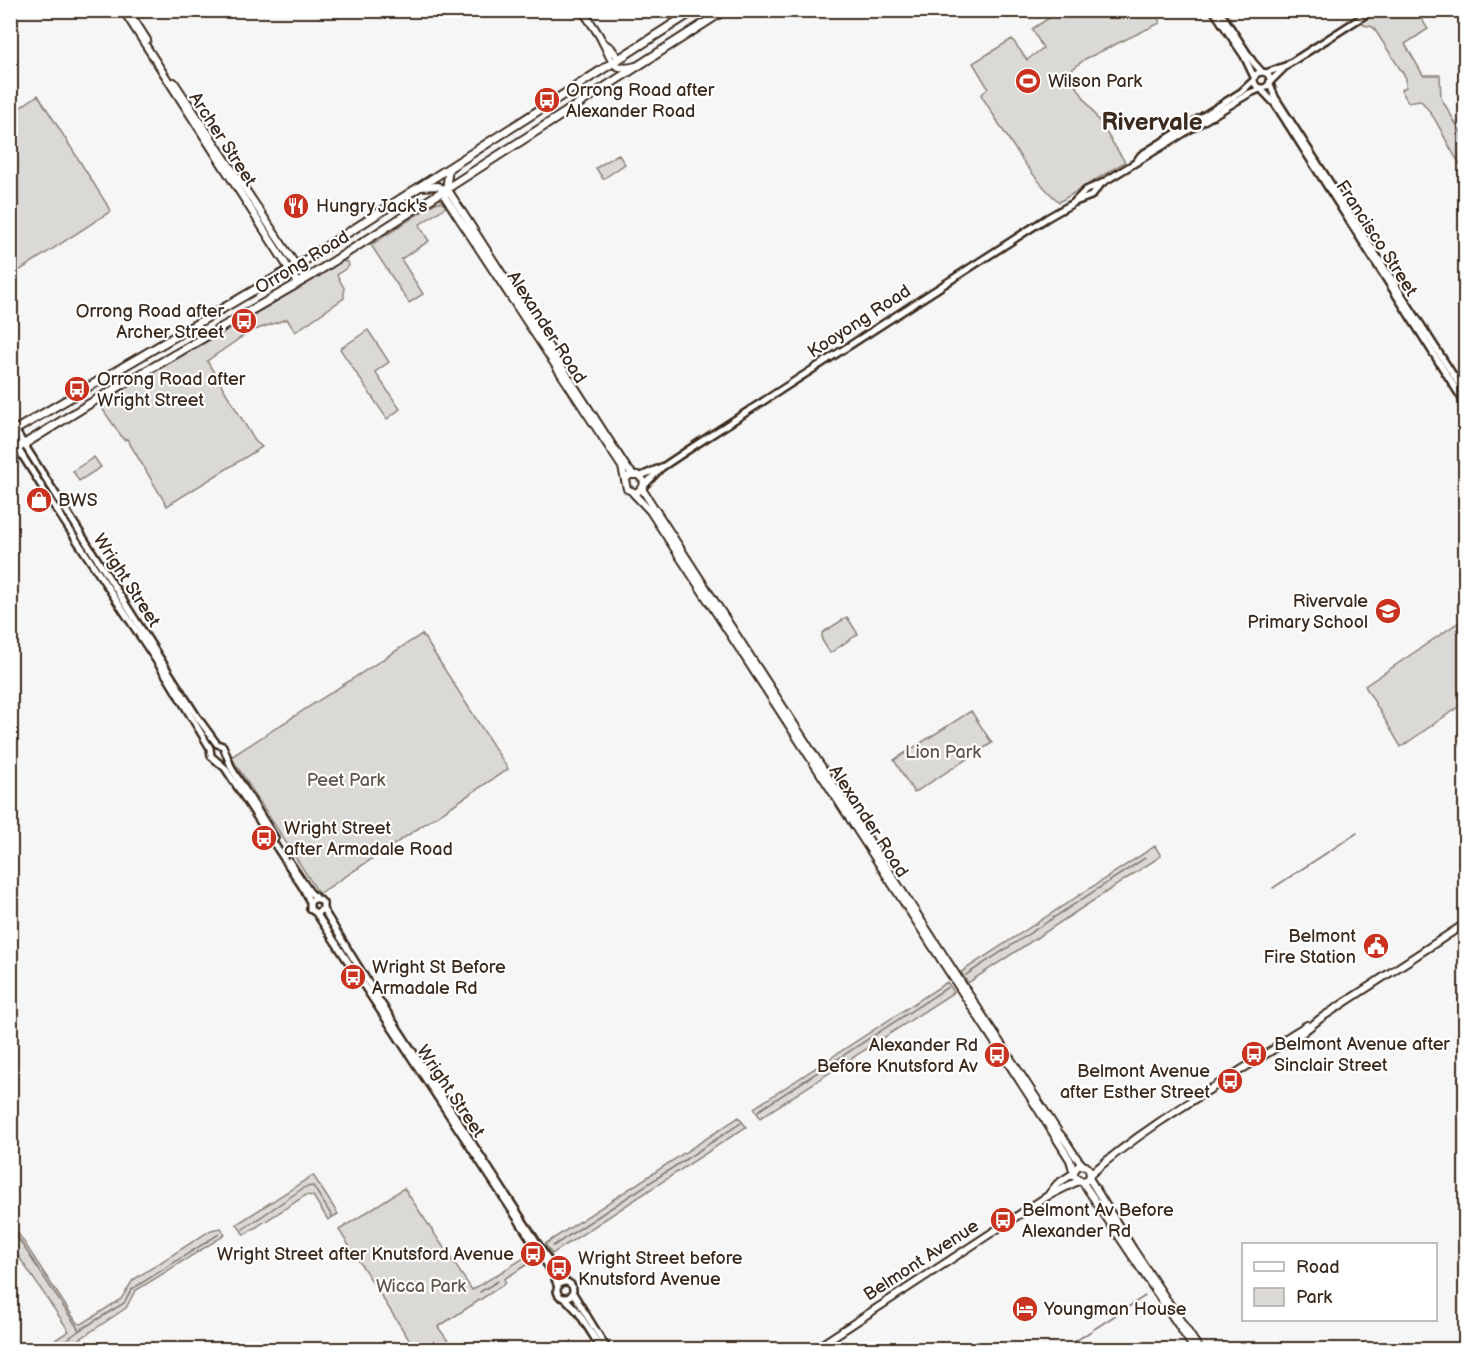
<svg xmlns="http://www.w3.org/2000/svg" width="1476" height="1360" font-family="'Balsamiq Sans',sans-serif">
  <style>
    .green { fill: #dbd9d6; stroke: #8b827a; stroke-width: 1.5 }
    .lines { fill: none; stroke-linecap: round; stroke-linejoin: round }
    .stream { stroke: #847972; stroke-width: 1.5 }
    .tertiary-casing { stroke: #3b2a1e; stroke-width: 10 }
    .secondary-casing { stroke: #3b2a1e; stroke-width: 10 }
    .trunk-casing { stroke: #3b2a1e; stroke-width: 11 }
    .tertiary { stroke: #fff; stroke-width: 5 }
    .secondary { stroke: #fff; stroke-width: 6 }
    .trunk { stroke: #fff; stroke-width: 7 }
    .labels { text-anchor: middle; stroke-width: 4.5; stroke-linejoin: round; paint-order: stroke }
    .poi-label { font-size: 18px; fill: #3b2a1e; stroke: #fff; text-anchor: start }
    .street-label { font-size: 18px; fill: #3b2a1e; stroke: #fff }
    .park-label { font-size: 18px; fill: #63564c; stroke: #fff }
    .district-label { font-size: 24px; font-weight: bold; fill: #3b2a1e; stroke: #fff }
  </style>
  <rect width="100%" height="100%" fill="#f7f6f6"/>
  <filter id="ink" filterUnits="userSpaceOnUse"><feTurbulence type="fractalNoise" baseFrequency=".0167" numOctaves="2"/><feDisplacementMap in="SourceGraphic" scale="12" xChannelSelector="R" yChannelSelector="G"/><feConvolveMatrix kernelMatrix="1 2 1 2 8 2 1 2 1" color-interpolation-filters="sRGB"/></filter>
  <g filter="url(#ink)">
    <!-- green -->
    <path class="green" d="M1061 10 1155 11 1160 23 1085 59 1068 73 1125 162 1059 202C1027 174 1004 131 981 95L988 88 973 63 1012 39 1027 60 1043 48 1032 29Z
      M1380 10 1416 11 1428 29 1405 44 1423 75H1440L1441 98 1465 139V171C1447 149 1440 120 1420 100L1408 102 1401 90 1406 87V78L1373 27 1364 25 1362 22Z
      M38 95 111 211 11 276V114Z
      M618 154 625 164 603 179 596 168Z
      M440 202 447 206 419 225 429 241 401 259 423 294 409 303 371 245 435 203Z
      M341 261 348 262 349 266 337 275 344 288V298L295 332 287 319 249 332 207 361 255 441 262 447 167 506 127 439 124 440 99 404Z
      M368 330 389 362 375 372 400 409 387 419 340 349Z
      M94 457 101 467 79 481 73 471Z
      M847 617 858 634 830 653 822 640V633Z
      M1465 618V702L1401 747 1365 686Z
      M422 634 508 769 319 894 231 757Z
      M971 711 992 743 914 793 894 760Z
      M1155 846 1161 856 968 983 961 972Z
      M947 982 954 992 760 1118 754 1108Z
      M739 1117 746 1127 552 1254 545 1244Z
      M313 1175 338 1214 328 1220 313 1196 306 1195 244 1235 237 1224Z
      M404 1188 472 1290 532 1253 536 1259 504 1279 506 1283 438 1327 454 1349H415L339 1230Z
      M10 1221 77 1323 82 1324 121 1299 133 1280 211 1230 221 1228 225 1235 135 1291 126 1308 65 1349H41L69 1331 11 1245Z"/>
    <g class="lines">
      <!-- stream -->
      <path class="stream" d="M1273 888 1357 833
        M966 975 1145 858
        M758 1111 948 987
        M10 1226 79 1330
        M243 1229 305 1187 313 1186 332 1216
        M553 1246 741 1123
        M480 1292 498 1281
        M52 1350 80 1330 124 1303 131 1290 137 1286 219 1234
        M1062 1350 1145 1296"/>
      <!-- tertiary casing -->
      <g class="tertiary-casing">
        <path id="tertiary" d="M1213 10 1244 56 1254 77
          M1219 10 1253 62 1262 72
          M1254 80a8 8 0 1 1 16 0a8 8 0 1 1-16 0Z
          M1266 73 1285 66
          M1270 82 1287 65 1373 10
          M1270 84 1275 97 1466 395
          M1261 89 1275 104 1466 405
          M1136 162 1141 155 1241 92 1254 80
          M1075 201 1086 190 1102 183 1250 93 1260 89
          M15 430 198 718 217 744 223 746 232 769 275 838
          M10 436 54 506 167 677 210 748 211 756 225 768 303 888 310 902V909L316 913 323 909V903L319 899H314L310 902
          M641 476 657 469
          M644 486 661 468 694 446 1047 218 1075 202 1091 196 1102 183
          M289 861 309 891 316 898
          M323 909 376 995 557 1273 565 1281
          M316 913 513 1212 553 1274 558 1287
          M557 1290a8 8 0 1 1 16 0a8 8 0 1 1-16 0Z
          M573 1293 608 1350
          M565 1298 578 1312 602 1350"/>
      </g>
      <!-- secondary casing -->
      <g class="secondary-casing">
        <path id="secondary" d="M123 10 298 283
          M128 10 147 40
          M582 10C589 21 598 31 603 43 612 59 611 73 636 66
          M605 44 611 48 619 59
          M174 82 305 279
          M449 168 445 197 622 467 627 489 636 493 643 487 644 481 638 475H630L626 479
          M420 187 438 186 450 193 627 468 633 474
          M642 489 1012 1061 1059 1133C1069 1143 1073 1156 1083 1165
          M633 493 650 511 1036 1106 1070 1160 1075 1177 1082 1181 1087 1180 1090 1176 1089 1169 1086 1166 1079 1165 1075 1170
          M1274 1049 1278 1043 1307 1025
          M1091 1174C1146 1126 1212 1089 1274 1049L1292 1041 1321 1018 1466 923
          M1089 1178 1133 1249 1200 1350
          M1082 1181 1195 1350
          M1049 1194 1057 1184 1074 1173
          M813 1350 1046 1197 1078 1181"/>
      </g>
      <!-- trunk casing -->
      <g class="trunk-casing">
        <path id="trunk" d="M10 433 304 261 695 10
          M10 453 89 404 309 277 725 10"/>
      </g>
      <!-- tertiary -->
      <use href="#tertiary" class="tertiary"/>
      <!-- secondary -->
      <use href="#secondary" class="secondary"/>
      <!-- trunk -->
      <use href="#trunk" class="trunk"/>
    </g>
  </g>
  <!-- icons -->
  <defs>
    <g id="stadium-disc" transform="scale(1.35)"><circle r="9.5" fill="#c8321e" stroke="#fff"/><path d="M0-5a6.5 5 0 1 0 0 10a6.5 5 0 1 0 0-10ZM-3.5-1.8h7v3.6h-7Z" fill="#fff"/></g>
    <g id="bus-disc" transform="scale(1.35)"><circle r="9.5" fill="#c8321e" stroke="#fff"/><path d="M-5-6H5V4H4V6H2V4H-2V6H-4V4H-5ZM-3.5-4V0h7V-4ZM-3.5 1.2v1.5H-2V1.2ZM2 1.2v1.5H3.5V1.2Z" fill="#fff"/></g>
    <g id="restaurant-disc" transform="scale(1.35)"><circle r="9.5" fill="#c8321e" stroke="#fff"/><path d="M-5-6h1v4h1v-4h1v4h1v-4h1v5L-1.5 .5V6h-2V.5L-5-1ZM5-6V6H3V1.5H1.5Q1.5-4 5-6Z" fill="#fff"/></g>
    <g id="shop-disc" transform="scale(1.35)"><circle r="9.5" fill="#c8321e" stroke="#fff"/><path d="M-5-2.5h2.3a2.7 3.5 0 0 1 5.4 0H5L5.5 6h-11ZM-1.5-2.5h3a1.5 2.3 0 0 0-3 0Z" fill="#fff"/></g>
    <g id="school-disc" transform="scale(1.35)"><circle r="9.5" fill="#c8321e" stroke="#fff"/><path d="M0-5L7-2L0 1L-7-2ZM-4 1L0 2.5L4 1V4Q0 6-4 4Z" fill="#fff"/></g>
    <g id="civic-disc" transform="scale(1.35)"><circle r="9.5" fill="#c8321e" stroke="#fff"/><path d="M-.6-6.5H3V-4.5H.6V-3L4-1V1h2V6H-6V1h2V-1L-.6-3ZM-1.2 2.5V6h2.4V2.5Z" fill="#fff"/></g>
    <g id="hotel-disc" transform="scale(1.35)"><circle r="9.5" fill="#c8321e" stroke="#fff"/><path d="M-6-4.5h1.5V1H6V5H4.5V3h-9V5H-6ZM-4 0a1.8 1.8 0 1 1 3.6 0ZM.5 0V-2.5h3Q6-2.5 6 0Z" fill="#fff"/></g>
  </defs>
  <g fill-rule="evenodd">
    <use href="#stadium-disc" x="1028" y="81"/>
    <use href="#bus-disc" x="547" y="100"/>
    <use href="#restaurant-disc" x="296" y="206"/>
    <use href="#bus-disc" x="244" y="321"/>
    <use href="#bus-disc" x="77" y="389"/>
    <use href="#shop-disc" x="39" y="500"/>
    <use href="#school-disc" x="1388" y="611"/>
    <use href="#bus-disc" x="264" y="838"/>
    <use href="#civic-disc" x="1376" y="946"/>
    <use href="#bus-disc" x="353" y="977"/>
    <use href="#bus-disc" x="1254" y="1054"/>
    <use href="#bus-disc" x="997" y="1055"/>
    <use href="#bus-disc" x="1230" y="1081"/>
    <use href="#bus-disc" x="1003" y="1220"/>
    <use href="#bus-disc" x="533" y="1254"/>
    <use href="#bus-disc" x="559" y="1268"/>
    <use href="#hotel-disc" x="1025" y="1309"/>
  </g>
  <g class="labels">
    <!-- poi labels -->
    <g class="poi-label">
      <text x="1048" y="87">Wilson Park</text>
      <text x="566" y="96">Orrong Road after<tspan x="566" dy="21">Alexander Road</tspan></text>
      <text x="316" y="212">Hungry Jack's</text>
      <text x="224" y="317" text-anchor="end">Orrong Road after<tspan x="224" dy="21">Archer Street</tspan></text>
      <text x="97" y="385">Orrong Road after<tspan x="97" dy="21">Wright Street</tspan></text>
      <text x="58" y="506">BWS</text>
      <text x="1368" y="607" text-anchor="end">Rivervale<tspan x="1368" dy="21">Primary School</tspan></text>
      <text x="284" y="834">Wright Street<tspan x="284" dy="21">after Armadale Road</tspan></text>
      <text x="1356" y="942" text-anchor="end">Belmont<tspan x="1356" dy="21">Fire Station</tspan></text>
      <text x="372" y="973">Wright St Before<tspan x="372" dy="21">Armadale Rd</tspan></text>
      <text x="1274" y="1050">Belmont Avenue after<tspan x="1274" dy="21">Sinclair Street</tspan></text>
      <text x="978" y="1051" text-anchor="end">Alexander Rd<tspan x="978" dy="21">Before Knutsford Av</tspan></text>
      <text x="1210" y="1077" text-anchor="end">Belmont Avenue<tspan x="1210" dy="21">after Esther Street</tspan></text>
      <text x="1022" y="1216">Belmont Av Before<tspan x="1022" dy="21">Alexander Rd</tspan></text>
      <text x="514" y="1260" text-anchor="end">Wright Street after Knutsford Avenue</text>
      <text x="578" y="1264">Wright Street before<tspan x="578" dy="21">Knutsford Avenue</tspan></text>
      <text x="1044" y="1315">Youngman House</text>
    </g>
    <!-- street labels -->
    <g class="street-label">
      <text transform="translate(223 139) rotate(57)" y="6">Archer Street</text>
      <text transform="translate(1377 238) rotate(57)" y="6">Francisco Street</text>
      <text transform="translate(302 262) rotate(-31)" y="6">Orrong Road</text>
      <text transform="translate(859 321) rotate(-33)" y="6">Kooyong Road</text>
      <text transform="translate(547 327) rotate(57)" y="6">Alexander Road</text>
      <text transform="translate(127 580) rotate(57)" y="6">Wright Street</text>
      <text transform="translate(869 821) rotate(57)" y="6">Alexander Road</text>
      <text transform="translate(451 1091) rotate(56)" y="6">Wright Street</text>
      <text transform="translate(921 1260) rotate(-33)" y="6">Belmont Avenue</text>
    </g>
    <!-- park labels -->
    <g class="park-label">
      <text x="943" y="758">Lion Park</text>
      <text x="346" y="786">Peet Park</text>
      <text x="421" y="1292">Wicca Park</text>
    </g>
    <!-- district labels -->
    <g class="district-label">
      <text x="1152" y="130">Rivervale</text>
    </g>
  </g>
  <!-- margin -->
  <rect width="1476" height="1360" fill="none" stroke="#fff" stroke-width="36"/>
  <rect x="18" y="18" width="1440" height="1324" fill="none" stroke="#3b2a1e" stroke-width="2" filter="url(#ink)"/>
  <!-- legend -->
  <rect x="1242" y="1243" width="195" height="78" fill="#ffffff" stroke="#b1aaa5" stroke-width="1.5"/>
  <rect x="1254" y="1262" width="30" height="9" fill="#ffffff" stroke="#b1aaa5" stroke-width="1.5"/>
  <text x="1296" y="1273" font-size="18" fill="#3b2a1e">Road</text>
  <rect x="1254" y="1288" width="30" height="18" fill="#dbd9d6" stroke="#b1aaa5" stroke-width="1.5"/>
  <text x="1296" y="1303" font-size="18" fill="#3b2a1e">Park</text>
</svg>
